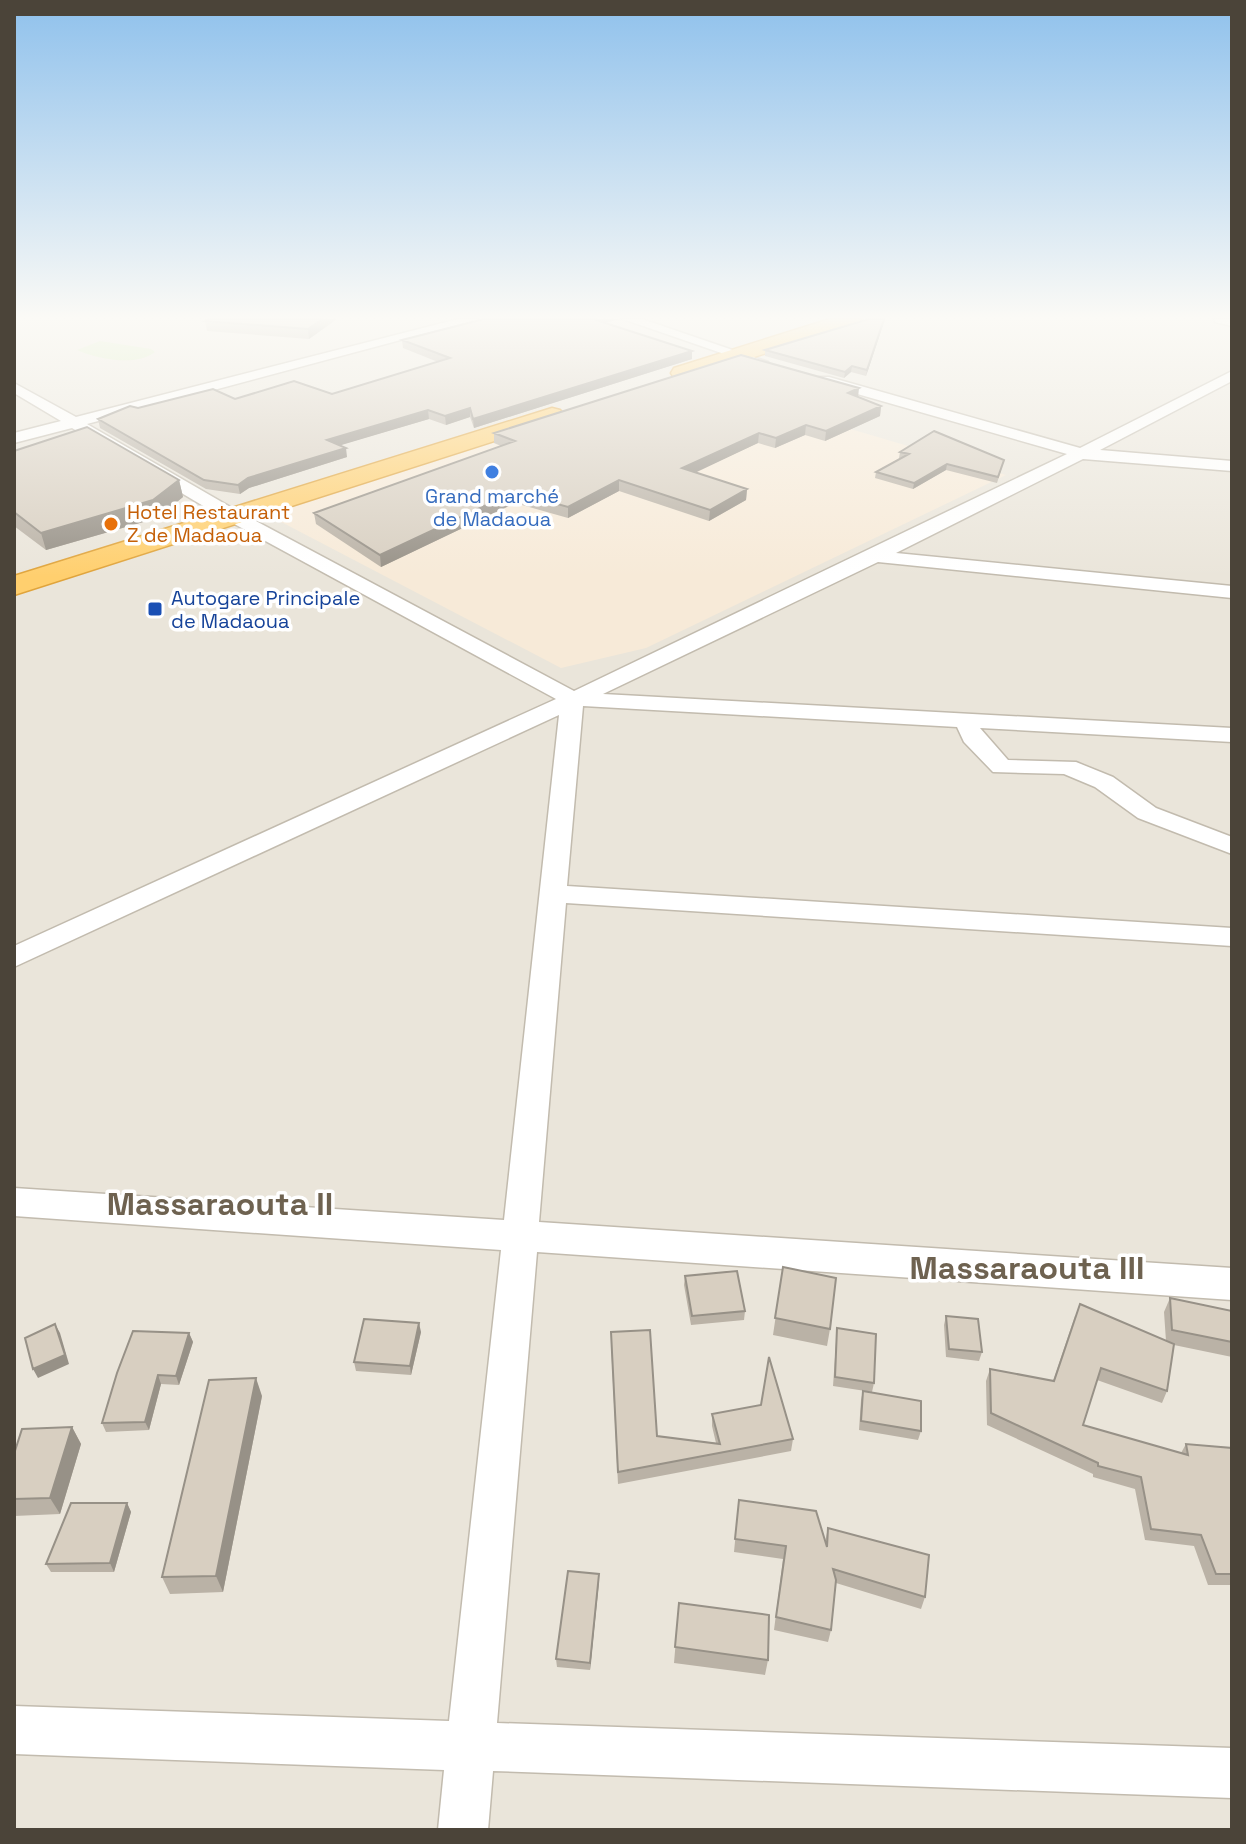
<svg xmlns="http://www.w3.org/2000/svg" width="1246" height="1844" font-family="'Space Grotesk',sans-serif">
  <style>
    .residential { fill: #eae5da }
    .commercial { fill: #f7ead8 }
    .green { fill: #d2eab5 }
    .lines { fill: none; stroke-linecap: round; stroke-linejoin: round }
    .street-casing { stroke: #c2bbae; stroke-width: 3 }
    .highway-casing { stroke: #e0a43c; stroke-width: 3 }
    .street { fill: #fff; fill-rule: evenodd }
    .highway { fill: #ffcf6e; fill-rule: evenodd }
    .wall { fill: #bab2a6 }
    .shaded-wall { fill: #979187 }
    .building { fill: #d8cfc1; stroke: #979187; stroke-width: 2 }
    .shop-dot { fill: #3f7fe0; stroke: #fff; stroke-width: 3 }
    .food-dot { fill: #e8710a; stroke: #fff; stroke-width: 3 }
    .transit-dot { fill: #1a4fb4; stroke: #fff; stroke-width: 3 }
    .labels { text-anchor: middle; stroke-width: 7; stroke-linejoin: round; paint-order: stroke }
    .far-shop-label { font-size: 20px; fill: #366cbe; stroke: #fff }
    .far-food-label { font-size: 20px; fill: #c56008; stroke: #fff; text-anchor: start }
    .far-transit-label { font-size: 20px; fill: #164399; stroke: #fff; text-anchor: start }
    .near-neighbourhood-label { font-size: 32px; font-weight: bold; fill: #6e6250; stroke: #fff }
  </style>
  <rect width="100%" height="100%" fill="#f6f3ec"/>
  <!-- residential -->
  <path class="residential" d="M14 319H1232V1830H14Z"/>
  <!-- commercial -->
  <path class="commercial" d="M726 392 1006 475 646 648 561 668 266 514 616 399Z"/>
  <!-- green -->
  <path class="green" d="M100 341 151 349 155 352C136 367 98 359 77 350Z"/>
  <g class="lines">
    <!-- street casing -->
    <g class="street-casing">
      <path id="street" d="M458 319H479L87 424 239 512 574 691 1067 454 819 383V377H829L1080 448 1232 371V381L1100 450 1232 461V471L1083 459 896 553 1232 586V598L878 562 603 694 1232 728V742L980 728 1008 760 1076 762 1113 777 1156 808 1232 837V854L1138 818 1095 787 1064 774 993 772 964 742 957 727 583 706 567 886 1232 928V946L566 903 539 1222 1232 1268V1300L537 1252 497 1723 1232 1748V1798L493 1771 488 1830H438L444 1770 14 1754V1706L449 1721 501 1250 14 1216V1188L504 1220 559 715 14 967V946L556 699 227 520 72 428 14 443V433L61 421 14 393V383L76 417Z
        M623 319H642L768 362 756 365Z
        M1214 319H1232V326L1215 322Z"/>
    </g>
    <!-- highway casing -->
    <g class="highway-casing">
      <path id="highway" d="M830 319H861L858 323 690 378H674L671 373 674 368Z
        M552 408 560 410 564 415 560 420 14 595V576Z"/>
    </g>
    <!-- street -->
    <use href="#street" class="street"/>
    <!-- highway -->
    <use href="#highway" class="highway"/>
  </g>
  <!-- wall -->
  <path class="wall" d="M209 319H337L309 339 207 331 205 321Z
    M484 319H621L605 323 692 359 474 428 470 417 446 425 429 419 340 445 347 457 249 488 240 494 206 489 100 428 98 419 138 408 235 399 332 394 438 362 403 348 402 340Z
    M885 319 866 376 851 372 844 378 765 356V350Z
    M858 397 881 406 880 416 825 441 805 435 775 448 758 443 695 472 747 489 746 500 709 521 619 491 568 518 515 503 381 567 316 524 314 513 501 446 494 443V433Z
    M14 451 179 480 183 497 157 518 46 550 14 526Z
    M900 452 1002 467 997 483 946 470 913 489 875 478 876 472 900 458H899Z
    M783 1267 830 1329 827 1346 773 1335Z
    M685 1276 745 1311 744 1320 691 1325 684 1285Z
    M1170 1298 1232 1311V1357L1174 1345 1167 1391 1162 1403 1097 1380 1083 1425 1181 1453 1186 1444 1232 1448V1585H1208L1194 1546 1145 1540 1135 1489 1093 1477V1474L987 1425 986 1381 990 1369 1053 1381 1075 1316 1166 1341 1164 1312Z
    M946 1316 982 1352 979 1361 946 1357 944 1325Z
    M837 1328 874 1383 872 1392 833 1386Z
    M421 1332 411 1375 356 1371 354 1362Z
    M189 1333 193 1342 179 1385 161 1384 149 1430 106 1432 102 1423Z
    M611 1344 657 1436 716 1443 712 1426V1414L793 1439 791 1451 618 1484Z
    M863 1391 921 1431 918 1440 859 1430 861 1400Z
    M262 1396 223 1592 170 1594 162 1577Z
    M72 1427 81 1444 60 1514 14 1516V1454Z
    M739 1500 825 1542 828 1528 925 1597 921 1609 836 1583 831 1630 828 1642 774 1630 783 1559 734 1552Z
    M127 1503 131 1512 114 1572H51L46 1564Z
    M599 1574 590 1670 557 1667 556 1659Z
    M679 1603 768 1660 765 1675 674 1663Z"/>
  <!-- shaded-wall -->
  <path class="shaded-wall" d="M322 319H337L309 339 308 329Z
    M590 319H621L590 326Z
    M884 319H885L866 376 867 370Z
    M692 351V359L474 428 473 419Z
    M852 366 851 372 844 378 845 372Z
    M859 388 858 398 848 393Z
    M881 406 880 416 825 441 826 431Z
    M470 408V417L446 425 445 416Z
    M428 410 429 419 328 449 327 440Z
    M806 425 805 435 775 448 776 438Z
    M759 433 758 443 682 479V468Z
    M346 448 347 457 249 488 240 494 238 485 248 478Z
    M947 464 946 470 913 489 914 483Z
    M179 480 183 497 157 518 46 550 41 533Z
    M619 480V491L568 518V507Z
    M747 489 746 500 709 521 710 510Z
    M514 492 515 503 381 567 380 555Z
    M419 1323 421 1332 411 1375 410 1366Z
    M55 1324 60 1333 69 1364 38 1378 33 1369Z
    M189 1333 193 1342 179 1385 176 1376Z
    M158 1375 161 1384 149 1430 145 1422Z
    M256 1378 262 1396 223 1592 216 1576Z
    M72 1427 81 1444 60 1514 50 1498Z
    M127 1503 131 1512 114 1572 110 1563Z
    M599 1574V1582L590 1670V1663Z"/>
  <!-- building -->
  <path class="building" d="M209 319H322L308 329 205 321Z
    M484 319H593L692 351 473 419 470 408 445 416 428 410 327 440 346 448 248 478 238 485 204 480 98 419 130 406 138 408 213 389 235 399 294 381 332 394 450 358 402 340Z
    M869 319H884L867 370 852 366 845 372 765 350Z
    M741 355 859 388 848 393 881 406 826 431 806 425 776 438 759 433 682 468 747 489 710 510 619 480 568 507 514 492 380 555 314 513 515 441 494 433Z
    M87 427 179 480 153 500 41 533 14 512V451Z
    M934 431 1004 460 998 477 947 464 914 483 876 472 909 454 900 452Z
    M783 1267 836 1278 830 1329 775 1318Z
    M737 1271 745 1311 692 1316 685 1276Z
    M1170 1298 1232 1311V1342L1172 1330Z
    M1080 1304 1174 1344 1167 1391 1101 1368 1083 1425 1188 1455 1186 1444 1232 1448V1574H1216L1201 1535 1151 1529 1141 1477 1098 1466V1463L991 1413 990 1369 1054 1381Z
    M946 1316 978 1319 982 1352 949 1349Z
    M364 1319 419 1323 410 1366 354 1362Z
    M55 1324 65 1355 33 1369 25 1338Z
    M837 1328 876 1334 874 1383 835 1377Z
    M650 1330 657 1436 720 1444 712 1414 761 1405 769 1357 793 1439 618 1472 611 1332Z
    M133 1331 189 1333 176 1376 158 1375 145 1422 102 1423 117 1373Z
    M256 1378 216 1576 162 1577 209 1380Z
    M863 1391 921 1401V1431L861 1421Z
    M72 1427 50 1498 14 1499V1454L22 1429Z
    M739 1500 816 1511 827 1547 828 1528 929 1555 925 1597 833 1569 836 1580 831 1630 776 1617 786 1546 735 1539Z
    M71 1503H127L110 1563 46 1564Z
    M568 1571 599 1574 590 1663 556 1659Z
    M679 1603 769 1615 768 1660 675 1647Z"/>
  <!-- sky -->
  <linearGradient id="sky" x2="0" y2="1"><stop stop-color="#8fc1ec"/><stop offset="0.55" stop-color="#fbfaf6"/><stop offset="1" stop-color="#fbfaf6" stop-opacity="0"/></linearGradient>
  <rect width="1246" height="577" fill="url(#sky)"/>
  <!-- markers -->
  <circle class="shop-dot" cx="492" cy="472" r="8"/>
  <circle class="food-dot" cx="111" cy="524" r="8"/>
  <rect class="transit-dot" x="147" y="601" width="16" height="16" rx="4"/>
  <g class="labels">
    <!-- far-shop labels -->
    <g class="far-shop-label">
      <text x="492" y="503">Grand marché<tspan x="492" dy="23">de Madaoua</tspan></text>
    </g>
    <!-- far-food labels -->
    <g class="far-food-label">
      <text x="127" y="519">Hotel Restaurant<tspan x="127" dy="23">Z de Madaoua</tspan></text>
    </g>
    <!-- far-transit labels -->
    <g class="far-transit-label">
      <text x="171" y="605">Autogare Principale<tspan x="171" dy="23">de Madaoua</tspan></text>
    </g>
    <!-- near-neighbourhood labels -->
    <g class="near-neighbourhood-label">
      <text x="220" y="1215">Massaraouta II</text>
      <text x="1027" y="1279">Massaraouta III</text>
    </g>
  </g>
  <!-- border -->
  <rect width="1246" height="1844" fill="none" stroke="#4b4439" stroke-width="32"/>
</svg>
